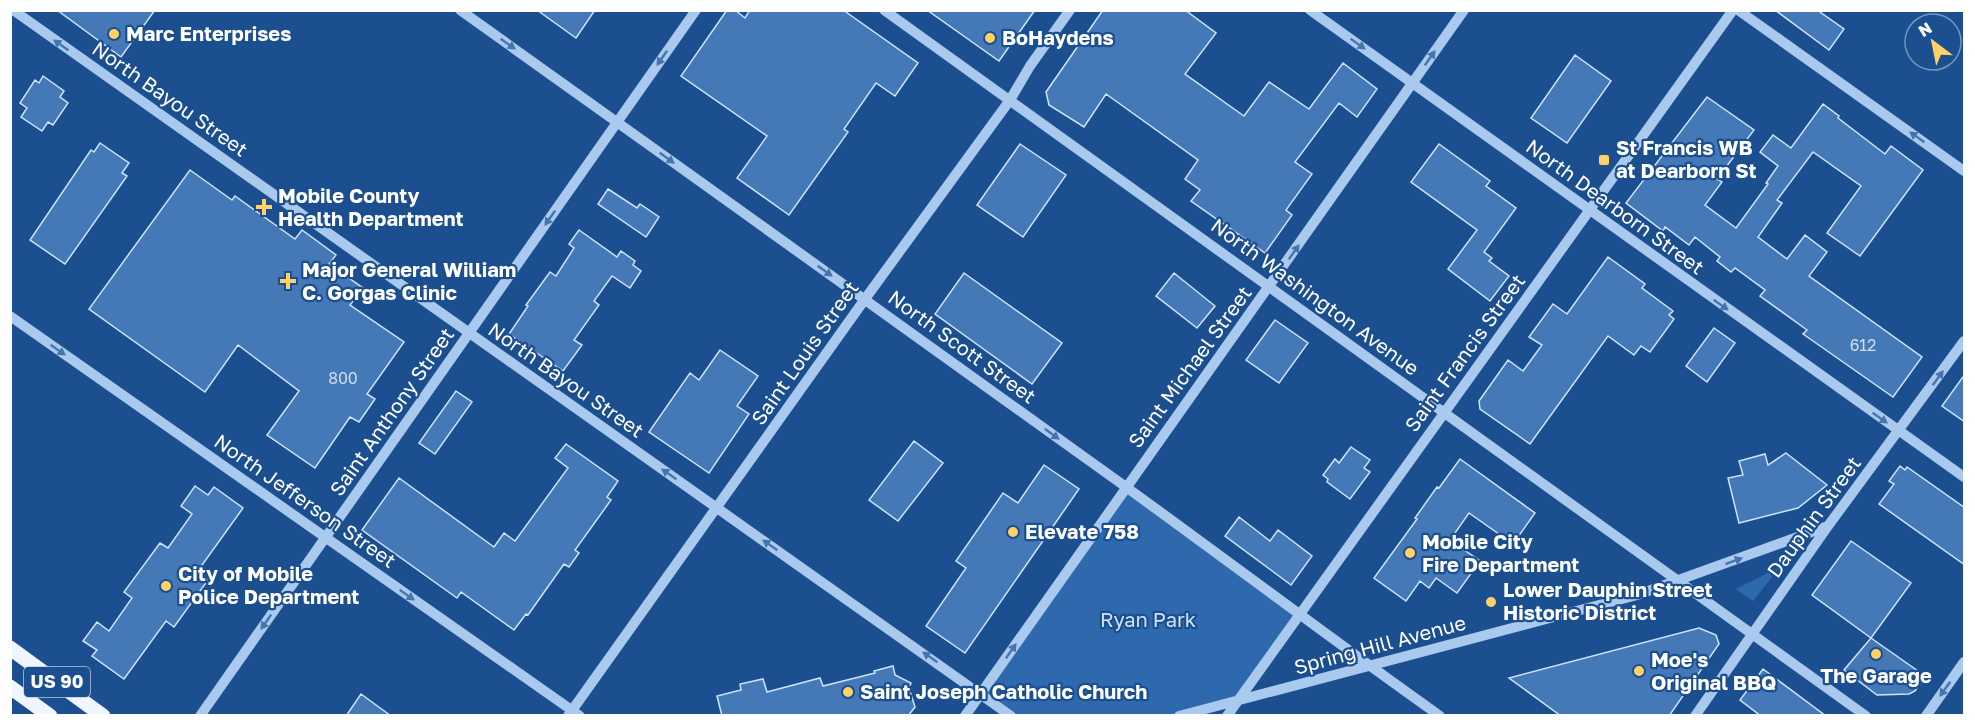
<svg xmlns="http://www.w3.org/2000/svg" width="1975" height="726" font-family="'Golos Text',sans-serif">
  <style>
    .green { fill: #2e69ad }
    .building { fill: #4478b7; stroke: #cfe3fa; stroke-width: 1.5 }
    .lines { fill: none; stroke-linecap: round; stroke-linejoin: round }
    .minor { stroke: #a9c9ee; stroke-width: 10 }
    .major { stroke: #f0f6ff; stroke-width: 15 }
    .oneway { fill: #4674ac }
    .poi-dot { fill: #ffd166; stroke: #1b4f8f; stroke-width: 2 }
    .labels { text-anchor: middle; stroke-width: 4.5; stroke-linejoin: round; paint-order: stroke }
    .number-label { font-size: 16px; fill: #d0dded }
    .shield { fill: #1b4f8f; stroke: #bbcadd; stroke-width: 1.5 }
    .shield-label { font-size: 18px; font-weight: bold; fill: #fff }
    .poi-label { font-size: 20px; font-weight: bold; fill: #fff; stroke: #1b4f8f; text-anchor: start }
    .street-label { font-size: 20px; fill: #fff; stroke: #1b4f8f }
    .park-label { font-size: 20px; fill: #cfe3fa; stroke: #1b4f8f }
  </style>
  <rect width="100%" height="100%" fill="#1b4f8f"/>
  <!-- green -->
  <path class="green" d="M1126 487 1299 616 1237 701 1179 715H1011L981 693Z
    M1780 567 1753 601 1736 589Z"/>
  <!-- building -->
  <path class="building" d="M57 10H155L121 57Z
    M537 10H595L576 38Z
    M727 10H735L745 18 750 10H843L918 63 895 96 876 83 844 129 848 132 789 215 737 178 767 136 681 76Z
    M927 10H1035L999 61Z
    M1103 10H1185L1216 33 1185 74 1244 116 1269 82 1309 109 1343 63 1377 89 1357 117 1339 103 1295 162 1312 174 1286 210 1292 215 1265 253 1191 201 1200 190 1185 179 1198 160 1106 94 1084 127 1049 105 1046 92Z
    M1775 10H1817L1844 29 1829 50Z
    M1575 55 1611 81 1567 143 1531 118Z
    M43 76 64 91 60 97 68 103 53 125 48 122 42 131 21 117 27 108 20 103 35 80 39 83Z
    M1707 97 1754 130 1717 179 1722 182 1705 205 1736 228 1768 184 1766 183 1778 166 1760 152 1773 135 1791 148 1823 104 1839 116 1838 118 1885 154 1891 146 1923 170 1860 256 1827 233 1861 186 1813 152 1777 200 1782 203 1758 237 1787 259 1805 235 1827 252 1809 276 1922 357 1893 397 1803 334 1807 330 1760 296 1765 290 1735 268 1731 272 1717 261 1720 257 1695 237 1689 245 1665 227 1663 231 1626 203Z
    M100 143 129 163 122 173 127 176 65 264 30 240 91 150 94 152Z
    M1020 144 1066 175 1023 237 977 205Z
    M1439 144 1490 181 1486 186 1516 208 1484 252 1492 258 1489 261 1509 276 1490 301 1448 269 1477 230 1411 182Z
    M190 170 232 200 235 196 295 239 302 230 336 255 329 264 363 288 350 305 404 342 367 394 375 399 359 422 350 417 315 468 267 435 299 391 238 345 205 392 89 309Z
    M608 189 637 208 640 204 659 217 646 237 598 204Z
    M579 230 617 257 621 251 635 261 633 265 641 271 630 288 612 276 594 301 599 305 574 340 582 345 563 371 509 334 528 306 526 305 550 272 556 276 574 248 569 244Z
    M1608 257 1645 284 1642 288 1673 311 1669 315 1674 319 1650 352 1641 346 1634 355 1608 336 1530 444 1480 409 1479 401 1508 360 1523 371 1542 345 1529 337 1553 304 1567 314Z
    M964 273 1062 343 1032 384 935 314Z
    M1174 273 1215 306 1197 328 1156 296Z
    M1275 320 1308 343 1279 383 1246 360Z
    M1714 328 1735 343 1707 382 1686 366Z
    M720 350 758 376 737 406 749 414 709 473 649 432 690 373 699 380Z
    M1965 374V422L1942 406Z
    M456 391 472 402 435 454 419 443Z
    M914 441 943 463 898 521 869 500Z
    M566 444 618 481 607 497 611 500 575 550 579 553 569 567 564 564 528 615 526 614 514 630 461 592 457 598 362 530 399 478 494 547 504 533 515 541 568 468 555 458Z
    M1351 447 1370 460 1364 468 1370 472 1350 499 1327 482 1328 479 1323 475 1335 459 1339 463Z
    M1786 453 1827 485 1798 508 1739 523 1728 478 1743 475 1739 461 1765 454 1768 465Z
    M1460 459 1535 513 1513 544 1469 513 1450 540 1480 561 1457 593 1436 578 1429 588 1420 581 1406 601 1374 578 1417 519 1415 518 1437 487 1439 488Z
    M1044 465 1079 489 965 653 926 626 966 568 956 561 1003 493 1018 503Z
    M1900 466 1905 470 1907 467 1965 508V565L1879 504 1894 484 1889 481Z
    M195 486 208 495 214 487 243 508 197 572 208 580 174 627 166 621 124 679 92 656 97 650 83 641 97 622 109 631 132 598 124 592 160 543 168 548 192 514 181 506Z
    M1239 517 1270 541 1278 530 1312 556 1291 585 1225 536Z
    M1851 541 1911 583 1871 638 1812 595Z
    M1699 628 1716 635 1719 644 1669 716H1561L1509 678Z
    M1871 638 1925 676 1915 691 1909 694 1877 695 1844 670Z
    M893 666 895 675 911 683 909 688 915 707 908 716H722L717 696 741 690 740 684 763 679 767 692 820 678 823 686 875 673 874 671Z
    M1763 669 1826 716H1761L1740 700Z
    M361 694 391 716H346Z"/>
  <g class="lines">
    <!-- minor -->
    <path class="minor" d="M13 10 1011 716
      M460 10C682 169 905 327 1126 487 1231 563 1334 641 1440 716
      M884 10 1866 716
      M1310 10 1964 477
      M1738 10 1964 171
      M10 316 580 716
      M200 716 696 10
      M568 716 865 299 1010 100 1030 66 1070 10
      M965 716 1464 10
      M1179 716 1637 595 1828 526
      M1227 716 1733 10
      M1695 716 1828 526 1964 341
      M1926 716 1964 662"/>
    <!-- major -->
    <path class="major" d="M10 648 103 716
      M10 687 50 716"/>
  </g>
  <!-- one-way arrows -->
  <defs><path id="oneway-solid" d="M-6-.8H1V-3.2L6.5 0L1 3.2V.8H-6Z" transform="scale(1.5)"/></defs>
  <g class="oneway">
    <use href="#oneway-solid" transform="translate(508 44) rotate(35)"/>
    <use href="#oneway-solid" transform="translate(1358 44) rotate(35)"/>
    <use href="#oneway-solid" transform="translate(61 45) rotate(-145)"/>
    <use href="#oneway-solid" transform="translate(662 58) rotate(125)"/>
    <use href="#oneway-solid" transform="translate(1430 58) rotate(-55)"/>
    <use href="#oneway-solid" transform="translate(1917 137) rotate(-145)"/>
    <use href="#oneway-solid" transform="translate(667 158) rotate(36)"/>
    <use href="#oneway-solid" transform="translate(550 218) rotate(125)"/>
    <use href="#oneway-solid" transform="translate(1294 252) rotate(-55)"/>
    <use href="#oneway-solid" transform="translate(825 271) rotate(36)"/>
    <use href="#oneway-solid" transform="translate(1721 305) rotate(35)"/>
    <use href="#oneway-solid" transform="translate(58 350) rotate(35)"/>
    <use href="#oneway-solid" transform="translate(1938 378) rotate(-54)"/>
    <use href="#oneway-solid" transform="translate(1880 418) rotate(35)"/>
    <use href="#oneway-solid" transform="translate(1052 434) rotate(36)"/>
    <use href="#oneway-solid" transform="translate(669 474) rotate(-145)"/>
    <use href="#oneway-solid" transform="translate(770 545) rotate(-145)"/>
    <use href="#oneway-solid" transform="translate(1734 561) rotate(-20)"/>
    <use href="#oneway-solid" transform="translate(407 595) rotate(35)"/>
    <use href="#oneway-solid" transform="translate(266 622) rotate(125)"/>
    <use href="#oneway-solid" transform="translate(1011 651) rotate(-55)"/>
    <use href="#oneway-solid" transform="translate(930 657) rotate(-145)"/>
    <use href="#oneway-solid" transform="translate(1945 689) rotate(126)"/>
  </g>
  <!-- markers -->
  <g class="poi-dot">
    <circle cx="114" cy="34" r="6"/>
    <circle cx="990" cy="38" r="6"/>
    <rect x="1598" y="154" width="12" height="12" rx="3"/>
    <path d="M261 198h6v6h6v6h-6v6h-6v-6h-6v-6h6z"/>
    <path d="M285 272h6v6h6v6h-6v6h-6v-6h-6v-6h6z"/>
    <circle cx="1013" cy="532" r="6"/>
    <circle cx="1410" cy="553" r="6"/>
    <circle cx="166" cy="586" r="6"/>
    <circle cx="1491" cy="602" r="6"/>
    <circle cx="1876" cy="654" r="6"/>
    <circle cx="1639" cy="671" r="6"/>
    <circle cx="848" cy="692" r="6"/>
  </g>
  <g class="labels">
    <!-- number labels -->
    <g class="number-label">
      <text x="1863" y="351">612</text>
      <text x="343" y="384">800</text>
    </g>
    <!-- shield labels -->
    <rect class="shield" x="24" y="667" width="66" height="30" rx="4.5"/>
    <g class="shield-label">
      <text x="57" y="688">US 90</text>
    </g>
    <!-- poi labels -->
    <g class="poi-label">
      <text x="126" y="41">Marc Enterprises</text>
      <text x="1002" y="45">BoHaydens</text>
      <text x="1616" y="155">St Francis WB<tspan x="1616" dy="23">at Dearborn St</tspan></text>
      <text x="278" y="203">Mobile County<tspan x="278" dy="23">Health Department</tspan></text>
      <text x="302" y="277">Major General William<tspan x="302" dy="23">C. Gorgas Clinic</tspan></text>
      <text x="1025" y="539">Elevate 758</text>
      <text x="1422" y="549">Mobile City<tspan x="1422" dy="23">Fire Department</tspan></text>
      <text x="178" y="581">City of Mobile<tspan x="178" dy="23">Police Department</tspan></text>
      <text x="1503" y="597">Lower Dauphin Street<tspan x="1503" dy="23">Historic District</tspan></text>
      <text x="1651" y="667">Moe's<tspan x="1651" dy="23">Original BBQ</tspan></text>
      <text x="1876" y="683" text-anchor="middle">The Garage</text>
      <text x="860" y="699">Saint Joseph Catholic Church</text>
    </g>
    <!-- street labels -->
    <g class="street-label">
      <text transform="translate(170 99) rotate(35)" y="7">North Bayou Street</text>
      <text transform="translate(1615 207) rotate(36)" y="7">North Dearborn Street</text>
      <text transform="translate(1315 297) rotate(36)" y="7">North Washington Avenue</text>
      <text transform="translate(962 347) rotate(36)" y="7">North Scott Street</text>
      <text transform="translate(805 353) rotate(-55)" y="7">Saint Louis Street</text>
      <text transform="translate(1465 353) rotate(-54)" y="7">Saint Francis Street</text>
      <text transform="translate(1190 367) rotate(-54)" y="7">Saint Michael Street</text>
      <text transform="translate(566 380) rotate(35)" y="7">North Bayou Street</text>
      <text transform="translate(392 412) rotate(-55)" y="7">Saint Anthony Street</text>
      <text transform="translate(305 501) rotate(35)" y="7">North Jefferson Street</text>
      <text transform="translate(1814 517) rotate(-54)" y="7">Dauphin Street</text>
      <text transform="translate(1380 645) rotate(-15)" y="7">Spring Hill Avenue</text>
    </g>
    <!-- park labels -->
    <g class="park-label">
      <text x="1148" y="627">Ryan Park</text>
    </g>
  </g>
  <!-- border -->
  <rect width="1975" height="726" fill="none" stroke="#ffffff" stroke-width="24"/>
  <!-- north arrow -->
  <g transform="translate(1933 42) rotate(328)"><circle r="28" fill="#1b4f8f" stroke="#7695bc" stroke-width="1.5"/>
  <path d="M0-4.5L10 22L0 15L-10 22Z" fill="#ffd166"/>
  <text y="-9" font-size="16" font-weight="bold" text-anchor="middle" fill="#ffffff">N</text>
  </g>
</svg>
